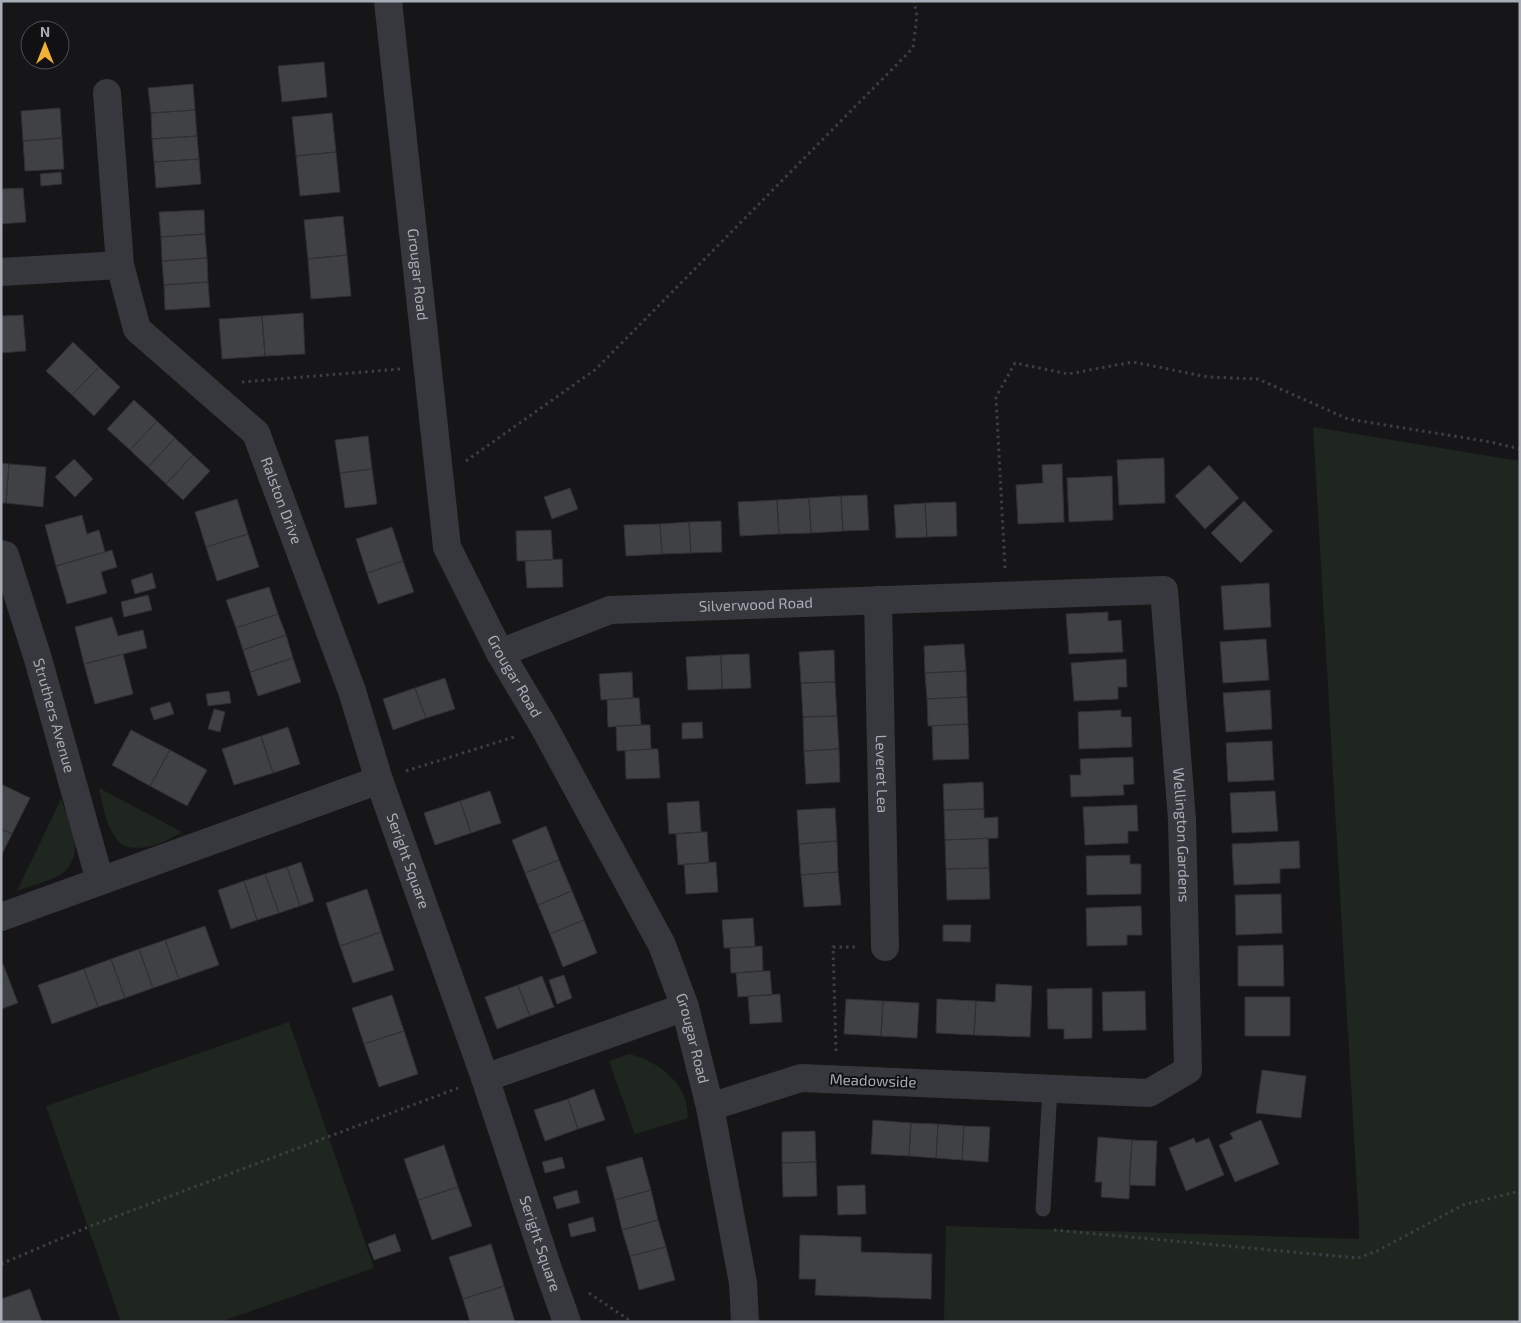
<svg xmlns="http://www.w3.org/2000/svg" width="1521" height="1323" font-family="'Exo 2',sans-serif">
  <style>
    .green { fill: #1e261f }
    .building { fill: #404145; stroke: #303034 }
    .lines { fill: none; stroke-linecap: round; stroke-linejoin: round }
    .path { stroke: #3d3f44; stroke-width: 3; stroke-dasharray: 2.5 4; stroke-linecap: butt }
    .lane { stroke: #37383d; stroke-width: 15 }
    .street { stroke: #37383d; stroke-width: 28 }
    .labels { text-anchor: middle; stroke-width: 4; stroke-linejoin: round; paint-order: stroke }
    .street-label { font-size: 15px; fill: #a8adb8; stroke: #111113 }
  </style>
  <rect width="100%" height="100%" fill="#161618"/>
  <!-- green -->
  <path class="green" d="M1313 427 1520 461V1322H944L946 1226 1359 1239V1224Z
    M99 788 182 832C165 843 129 859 115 837 105 823 103 804 99 788Z
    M61 799C69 821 86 853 64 872 54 880 30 886 17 891Z
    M289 1022 374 1268 220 1322H121L46 1106Z
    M629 1054C652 1060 677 1075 685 1099 687 1105 687 1112 688 1118L635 1134 609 1061Z"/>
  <!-- building -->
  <path class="building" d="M324 62 327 97 282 102 278 66Z
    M193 84 195 110 151 113 148 88Z
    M60 108 62 138 23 141 21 111Z
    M195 110 197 136 152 139 151 113Z
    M332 113 336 152 296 156 292 117Z
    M197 136 199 159 154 162 152 139Z
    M62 138 64 169 25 171 23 141Z
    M336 152 340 192 300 196 296 156Z
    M199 159 201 184 156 188 154 162Z
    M61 172 62 184 41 186 40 174Z
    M23 188 26 222 1 224V189Z
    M204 210 205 234 161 237 159 212Z
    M343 216 347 255 308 259 304 220Z
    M205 234 207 258 162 261 161 237Z
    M347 255 351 296 311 299 308 259Z
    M207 258 208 282 164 285 162 261Z
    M208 282 210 307 165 310 164 285Z
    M303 313 305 354 265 356 262 316Z
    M23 315 26 351 1 353V316Z
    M262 316 265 356 222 359 219 319Z
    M73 342 99 367 72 395 46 371Z
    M99 367 120 387 94 416 72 395Z
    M134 400 157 421 130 450 107 429Z
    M157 421 175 438 148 467 130 450Z
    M368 436 372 469 340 473 335 440Z
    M175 438 193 455 166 484 148 467Z
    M193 455 210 471 183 500 166 484Z
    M1164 458 1165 503 1119 505 1117 460Z
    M74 459 93 479 75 497 55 477Z
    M1 463 9 464 6 503H1Z
    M9 464 46 467 43 507 6 503Z
    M1062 464 1064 522 1018 524 1016 485 1043 483 1042 465Z
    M1209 465 1239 498 1205 529 1175 496Z
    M372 469 377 504 345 508 340 473Z
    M1112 476 1113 520 1069 522 1067 478Z
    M570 488 578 509 552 519 544 497Z
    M867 495 869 530 843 531 841 496Z
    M841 496 843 531 811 533 809 498Z
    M809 498 811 533 779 534 777 500Z
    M237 499 248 534 206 547 195 512Z
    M777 500 779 534 740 536 738 502Z
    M1244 501 1273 531 1241 563 1211 533Z
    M956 502 957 536 927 537 925 503Z
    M925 503 927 537 896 538 894 505Z
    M82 515 87 534 99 530 105 552 56 566 45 525Z
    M721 521 722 552 691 553 689 522Z
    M689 522 691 553 662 554 660 524Z
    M660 524 662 554 626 556 624 525Z
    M392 527 403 561 367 573 356 539Z
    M551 530 553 560 517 561 516 531Z
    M248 534 259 567 217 581 206 547Z
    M112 550 117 567 101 572 107 593 67 604 56 566Z
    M562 559 563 587 527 588 525 561Z
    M403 561 414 592 378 604 367 573Z
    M152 573 156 588 135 594 131 580Z
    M1269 583 1271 627 1224 630 1221 586Z
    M269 587 278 614 236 628 226 600Z
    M148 595 152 610 124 617 121 602Z
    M1108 612V621L1121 620 1123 652 1069 654 1066 614Z
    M278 614 286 635 243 650 236 628Z
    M112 617 118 636 143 630 147 648 84 664 75 627Z
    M286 635 293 658 250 672 243 650Z
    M1266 639 1269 680 1223 683 1220 642Z
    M964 644 966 671 925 673 924 646Z
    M834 650 835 682 801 683 799 652Z
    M123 654 133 694 95 704 84 664Z
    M749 654 751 688 722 689 721 655Z
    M721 655 722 689 688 690 686 657Z
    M293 658 301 682 258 696 250 672Z
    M1126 659 1127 687H1118V699L1074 701 1071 663Z
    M966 671 967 697 927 699 925 673Z
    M632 672 633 698 601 700 599 674Z
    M445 678 455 709 426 718 415 688Z
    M835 682 837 716 803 717 801 683Z
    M415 688 426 718 393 730 383 699Z
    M1270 690 1272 729 1226 732 1223 693Z
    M229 691 231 703 208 706 206 694Z
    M967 697 968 724 928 726 927 699Z
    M633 698H639L641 725 608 727 607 700Z
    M170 702 174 714 154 720 150 708Z
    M214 709 225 712 220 732 208 729Z
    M1121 710V717H1131L1132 747 1079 749 1078 712Z
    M837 716 839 749 804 751 803 717Z
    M702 722 703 738 682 739V723Z
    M968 724 969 759 933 760 932 726Z
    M641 725H650L651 749 617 751 616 726Z
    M288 727 300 764 273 773 261 736Z
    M131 730 170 750 150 786 112 765Z
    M261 736 273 773 234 785 222 749Z
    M1272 741 1274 780 1228 782 1226 743Z
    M651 749H658L660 778 626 779 625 751Z
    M839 749 840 782 806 784 804 751Z
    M170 750 207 770 187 806 150 786Z
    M1133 757 1134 784 1123 785 1124 795 1071 797 1070 775H1081L1080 759Z
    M983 782 984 809 944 810 943 784Z
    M1 784 30 798 12 834 1 829Z
    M490 791 501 823 471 833 460 801Z
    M1275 791 1278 831 1232 833 1230 793Z
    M460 801 471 833 435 845 424 813Z
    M699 801 701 832 669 834 667 803Z
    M1137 805 1138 831H1128V843L1085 845 1083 807Z
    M835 808 837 841 799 844 797 810Z
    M984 809V818L998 817V838L945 840 944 810Z
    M546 826 559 860 525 873 512 840Z
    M1 829 12 834 1 856Z
    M701 832H707L709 863 678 865 676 834Z
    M988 838 989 868 946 869 945 840Z
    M837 841 838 872 801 875 799 844Z
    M1299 841 1300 868 1280 869V883L1234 885 1232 844Z
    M1130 855V864H1141V894L1087 895 1086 856Z
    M559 860 572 891 538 905 525 873Z
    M301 862 314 901 300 906 287 867Z
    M716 862 718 892 686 894 684 864Z
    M287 867 300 906 279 913 265 874Z
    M989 868 990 899 947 900 946 869Z
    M838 872 841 905 804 907 801 875Z
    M265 874 279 913 257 920 244 881Z
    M244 881 257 920 231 929 218 890Z
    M367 889 381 932 340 946 326 903Z
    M572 891 584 920 550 934 538 905Z
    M1281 894 1282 933 1236 935 1235 895Z
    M1141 906 1142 935H1127V945L1087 946 1086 908Z
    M753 918 755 947 724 948 722 920Z
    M584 920 597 953 563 967 550 934Z
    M943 925H971L970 942 943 941Z
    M205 926 219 965 179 979 165 940Z
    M381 932 394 970 353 983 340 946Z
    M165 940 179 979 153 988 139 949Z
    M1283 945 1284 986H1238V946Z
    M762 946 763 971 731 973 730 948Z
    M139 949 153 988 125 998 111 959Z
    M111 959 125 998 98 1007 84 969Z
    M3 964 18 1003 1 1009V965Z
    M84 969 98 1007 52 1024 38 985Z
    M763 971H770L772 995 738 997 736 973Z
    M564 975 572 998 557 1004 549 980Z
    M542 976 554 1007 530 1016 518 985Z
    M996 984 1032 986 1030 1037 974 1035 976 1001 995 1002Z
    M518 985 530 1016 497 1029 485 997Z
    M1092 988V1038L1064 1039V1029H1048L1047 989Z
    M1145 991 1146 1030 1103 1031 1102 992Z
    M780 994 782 1022 750 1024 748 996Z
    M392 995 404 1031 364 1044 352 1008Z
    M1245 997H1290V1036H1245Z
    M846 999 883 1001 881 1036 844 1034Z
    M937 999 976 1001 974 1035 936 1033Z
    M883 1001 919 1003 917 1038 881 1036Z
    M404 1031 418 1074 379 1087 364 1044Z
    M1262 1070 1306 1076 1301 1118 1256 1113Z
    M594 1089 605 1120 578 1129 568 1099Z
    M568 1099 578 1129 545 1141 534 1110Z
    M873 1120 911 1123 909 1156 871 1154Z
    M1261 1120 1279 1164 1235 1182 1219 1145 1233 1139 1230 1133Z
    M911 1123 938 1124 936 1158 909 1156Z
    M938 1124 964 1126 962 1160 936 1158Z
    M964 1126 990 1127 988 1162 962 1160Z
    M815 1131 816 1162 782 1163V1132Z
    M1098 1137 1132 1140 1129 1199 1101 1197 1102 1182H1095Z
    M1194 1138 1196 1143 1209 1138 1224 1175 1186 1191 1169 1148Z
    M1132 1140 1157 1141 1155 1186 1129 1185Z
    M444 1145 458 1187 418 1200 404 1159Z
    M562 1157 565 1168 545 1173 542 1162Z
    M642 1157 651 1190 615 1200 606 1167Z
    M816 1162 817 1196 783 1197 782 1163Z
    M865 1185 866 1214 838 1215 837 1186Z
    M458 1187 472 1226 432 1240 418 1200Z
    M577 1190 580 1203 557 1209 553 1197Z
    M651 1190 658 1220 622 1230 615 1200Z
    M593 1217 596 1231 571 1237 568 1224Z
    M658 1220 666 1247 630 1256 622 1230Z
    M395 1234 401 1251 374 1260 368 1244Z
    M800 1235 861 1237V1252L932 1254 931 1299 815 1295 816 1279H799Z
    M491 1244 504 1286 463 1299 449 1257Z
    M666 1247 675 1280 639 1290 630 1256Z
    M504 1286 515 1322H470L463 1299Z
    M30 1289 42 1322H1V1299Z"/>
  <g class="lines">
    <!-- path -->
    <path class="path" d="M242 382 400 369
      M466 461 596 369 913 48 917 16 914 1
      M1005 568 996 397 1015 363 1068 374 1133 362 1208 377 1258 379 1348 419 1491 442 1520 449
      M406 771 517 736
      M836 1051 833 947H856
      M1054 1230 1358 1258 1377 1251 1463 1205 1520 1191
      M1 1264 88 1227 458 1088
      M589 1293 632 1322"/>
    <!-- lane -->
    <path class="lane" d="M1043 1209 1050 1089"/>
    <!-- street -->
    <g class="street">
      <path id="s1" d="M388 1 447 547 500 653 544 727 662 945 685 1007 710 1107 743 1283 745 1322"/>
      <path id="s2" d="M107 93 120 265 137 329 256 433 352 691 379 780 485 1078 547 1266 567 1322"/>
      <path d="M1 272 120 265"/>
      <path id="s3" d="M1 554 5 555 38 659 100 881"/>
      <path id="s4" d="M878 600 885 947"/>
      <path id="s5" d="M500 653 610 610 1164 590 1182 820 1188 1070 1149 1093 801 1078 710 1107"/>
      <path d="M1 917 379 780"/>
      <path d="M485 1078 685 1007"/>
    </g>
  </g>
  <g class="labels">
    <!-- street labels -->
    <g class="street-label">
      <text dy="5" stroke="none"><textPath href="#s1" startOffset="275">Grougar Road</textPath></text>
      <text dy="5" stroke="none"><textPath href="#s2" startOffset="469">Ralston Drive</textPath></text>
      <text dy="5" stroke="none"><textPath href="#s5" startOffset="264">Silverwood Road</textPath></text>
      <text dy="5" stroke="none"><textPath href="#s1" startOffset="695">Grougar Road</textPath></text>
      <text dy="5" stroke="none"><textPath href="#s3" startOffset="172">Struthers Avenue</textPath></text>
      <text dy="5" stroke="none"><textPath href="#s4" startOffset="174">Leveret Lea</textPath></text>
      <text dy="5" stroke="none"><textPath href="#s5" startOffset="918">Wellington Gardens</textPath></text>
      <text dy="5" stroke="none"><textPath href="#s2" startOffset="851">Seright Square</textPath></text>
      <text dy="5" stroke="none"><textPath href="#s1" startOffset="1100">Grougar Road</textPath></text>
      <text transform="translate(873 1081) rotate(2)" y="5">Meadowside</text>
      <text dy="5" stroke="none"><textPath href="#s2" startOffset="1256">Seright Square</textPath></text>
    </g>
  </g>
  <!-- border -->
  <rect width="1521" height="1323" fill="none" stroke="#a8adb8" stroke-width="5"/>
  <!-- north arrow -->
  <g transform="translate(45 45)"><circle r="24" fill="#111113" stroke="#4d4f55"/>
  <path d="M0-4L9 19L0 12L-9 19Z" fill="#f2b134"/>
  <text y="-8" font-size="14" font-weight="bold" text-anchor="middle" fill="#a8adb8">N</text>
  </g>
</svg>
